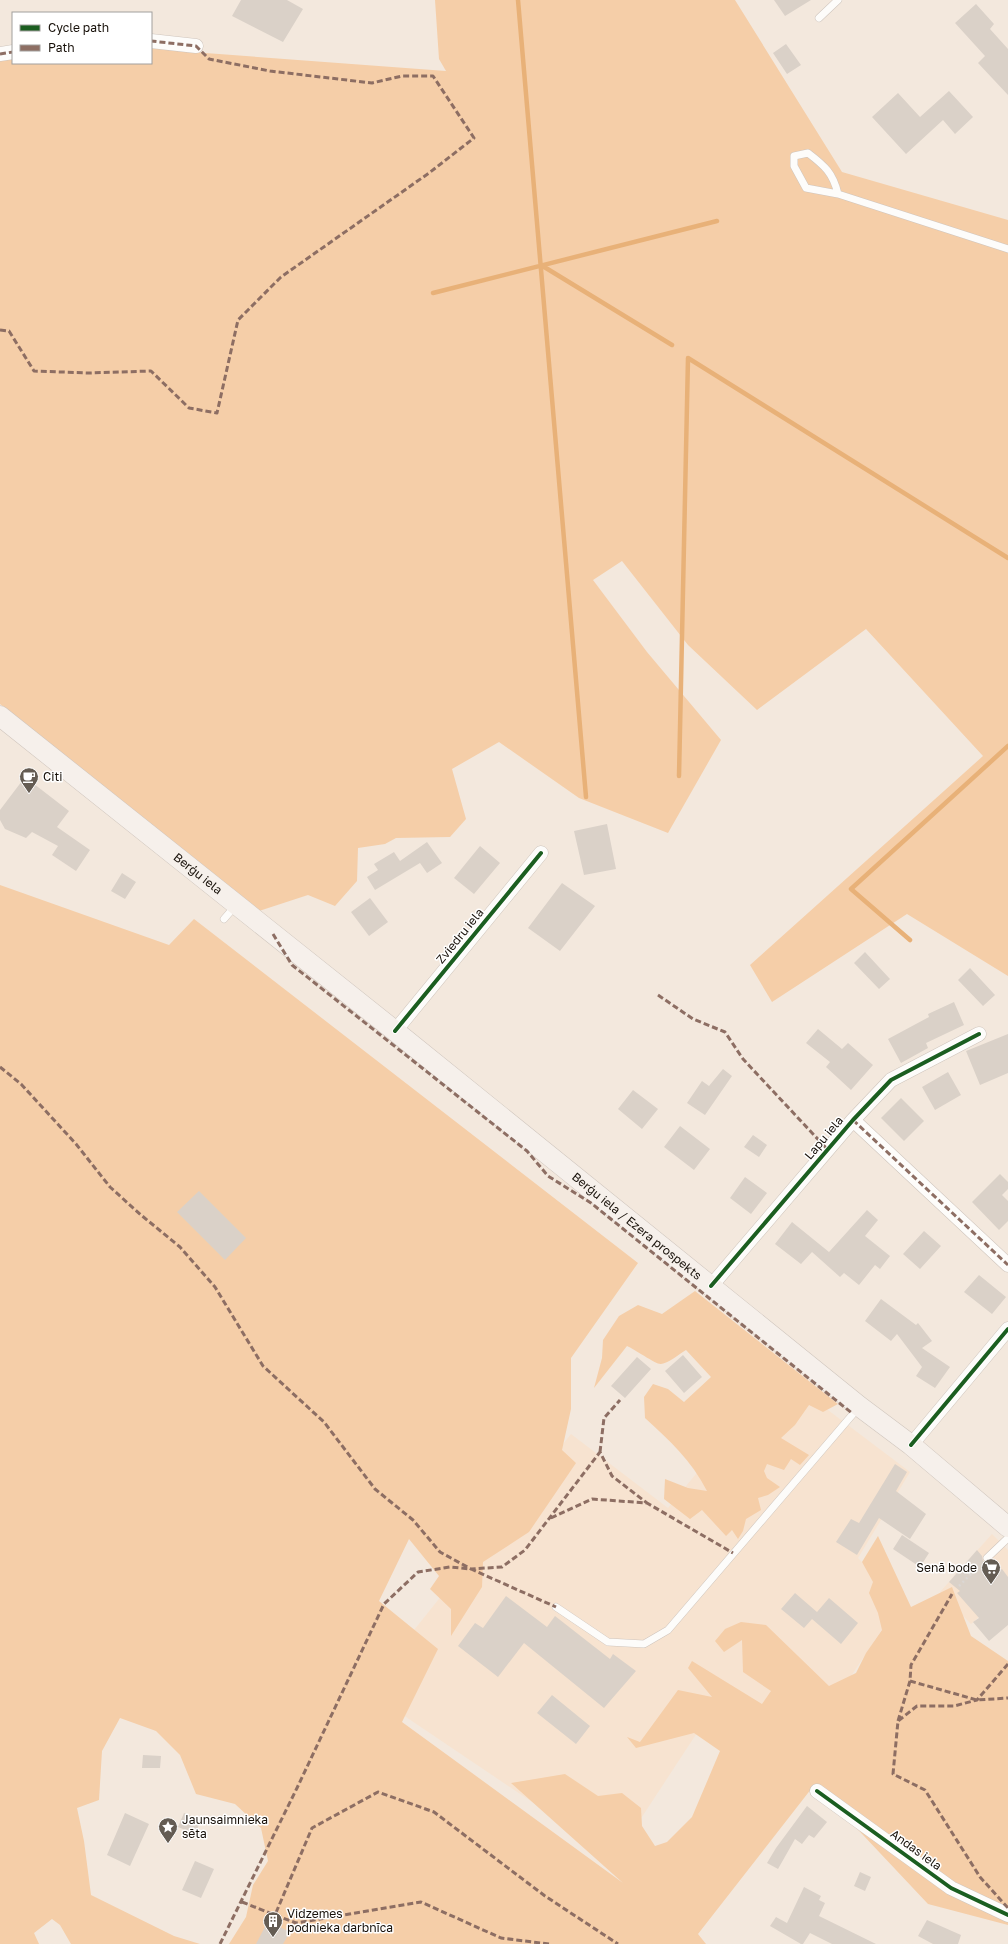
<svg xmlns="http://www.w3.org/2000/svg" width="1008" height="1944" font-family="'Golos Text',sans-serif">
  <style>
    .built { fill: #f7e3d0 }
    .green { fill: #f5cea8 }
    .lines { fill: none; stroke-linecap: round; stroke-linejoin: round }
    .stream { stroke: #e8b178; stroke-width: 4.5 }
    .building { fill: #dad1c8 }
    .lane-casing { stroke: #cfc5bd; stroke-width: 8 }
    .street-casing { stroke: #cfc5bd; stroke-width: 15 }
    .secondary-casing { stroke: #cfc5bd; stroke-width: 21 }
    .path { stroke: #dbd7d4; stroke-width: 2.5; stroke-dasharray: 2 3; stroke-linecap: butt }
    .lane { stroke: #fdfcfa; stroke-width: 7 }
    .street { stroke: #fdfcfa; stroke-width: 14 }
    .secondary { stroke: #f6f0eb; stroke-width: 20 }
    .quiet { stroke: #8d6e63; stroke-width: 3; stroke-dasharray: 6 3; stroke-linecap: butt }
    .cycleway-casing { stroke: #fff; stroke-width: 6 }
    .cycleway { stroke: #1b5e20; stroke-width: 4 }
    .labels { text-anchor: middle; stroke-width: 3; stroke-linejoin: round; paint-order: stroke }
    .poi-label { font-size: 12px; fill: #171009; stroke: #fff; text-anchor: start }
    .street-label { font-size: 12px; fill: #171009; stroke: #fff }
  </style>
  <rect width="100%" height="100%" fill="#f3e8dd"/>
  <!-- built -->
  <path class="built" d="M779 1373 910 1472 858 1558 900 1602 795 1761 714 1707 615 1858 366 1690 571 1434 668 1508Z
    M992 1534 1008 1550V1591L971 1624 940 1592Z"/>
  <!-- green -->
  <path class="green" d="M435 0H735L842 172 1008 220V976L907 914 772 1002 750 965 983 756 866 629 757 710 688 645 622 561 593 580 647 652 721 740 668 833 579 798 499 742 452 769 466 819 450 837 396 838 385 844 358 848 357 881 335 906 308 895 259 911 0 704V58L13 56V63H151V47L192 52 446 71 439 59Z
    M0 885 169 945 194 919 638 1263 571 1358V1409L562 1450 576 1463 529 1532 483 1562 482 1587 451 1636V1609L430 1589 439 1576 409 1539 379 1601 438 1649 402 1722 623 1883 511 1783 565 1774 598 1796 622 1793 641 1808 642 1826 655 1846 667 1842 692 1817 720 1751 694 1733 636 1748 627 1737 640 1742 678 1690 712 1697 688 1668 692 1661 762 1704 771 1691 743 1672 742 1640 724 1652 715 1641 725 1629 741 1622 766 1625 829 1686 856 1673 866 1653 882 1630 878 1613 869 1593 873 1582 862 1562 878 1536 911 1607 952 1587 971 1636 1008 1661V1925L928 1904 815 1784 698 1934 706 1944H229L246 1917 253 1885 268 1861 261 1828 235 1804 196 1794 180 1755 156 1731 120 1718 102 1751 99 1800 77 1808 84 1841 91 1895 174 1936 200 1944H71L60 1925 52 1919 34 1933 39 1944H0Z
    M695 1291 838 1404 823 1412 809 1405 795 1425 781 1438 809 1455 800 1465 791 1459 784 1470 767 1464 764 1471 767 1478 780 1487 768 1495 758 1498 761 1510 746 1519 743 1531 738 1539 732 1530 726 1536 702 1510 690 1519 664 1499 665 1479 688 1488 707 1491C692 1461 669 1440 645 1418L644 1397 653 1384 668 1389 684 1402 711 1377 686 1350C679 1354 669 1363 661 1364 657 1365 634 1349 627 1346L594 1388 602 1358 603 1340 619 1316 638 1305 662 1314Z"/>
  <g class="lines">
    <!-- stream -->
    <path class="stream" d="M518 0 586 797
      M541 265 672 345
      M433 293 717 221
      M679 776 688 358 1008 558
      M910 940 851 889 1008 746"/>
  </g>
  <!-- building -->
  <path class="building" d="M241 0H287L303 9 283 42 232 16Z
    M774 0H811L785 16Z
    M976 4 994 24 990 29 1008 49V95L978 63 985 56 955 23Z
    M786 44 801 65 787 74 773 53Z
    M949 91 973 117 955 134 943 120 906 154 872 117 898 93 920 117Z
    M25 777 69 811 57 827 90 850 76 871 52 855 58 846 32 832 26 838 5 829 0 820V810Z
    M607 824 616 869 584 875 574 831Z
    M427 842 442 863 427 873 420 863 375 890 367 877 378 870 374 864 394 852 400 861Z
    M480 846 500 863 474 894 454 878Z
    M122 873 136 882 125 899 111 891Z
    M562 883 595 906 560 951 528 928Z
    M370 898 388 922 369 936 351 912Z
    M865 952 890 979 879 989 854 963Z
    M970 968 995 995 983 1006 958 980Z
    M954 1002 964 1025 926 1043 928 1048 901 1063 888 1039 929 1017 928 1014Z
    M818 1029 842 1049 848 1043 873 1065 851 1090 826 1067 830 1062 806 1043Z
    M1008 1034V1073L980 1085 966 1051Z
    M723 1069 732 1076 705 1115 687 1103 702 1081 709 1086Z
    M948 1072 961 1095 935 1110 922 1087Z
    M633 1090 658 1109 642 1129 618 1109Z
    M901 1098 924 1121 904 1141 881 1118Z
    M680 1126 710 1149 694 1170 664 1147Z
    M753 1135 767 1145 759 1157 744 1147Z
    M1000 1174 1008 1182V1189L1002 1195 1008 1201V1221L999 1230 972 1202Z
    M745 1177 767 1193 751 1214 730 1198Z
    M199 1191 246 1238 225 1260 177 1212Z
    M867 1210 878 1220 865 1236 890 1256 880 1269 875 1265 859 1285 844 1273 840 1277 812 1252 801 1264 775 1244 792 1222 829 1252Z
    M924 1231 941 1246 920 1269 903 1254Z
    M979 1275 1006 1297 992 1314 964 1292Z
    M881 1299 916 1325 918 1323 932 1341 922 1348 950 1367 935 1388 916 1376 922 1367 897 1334 891 1341 865 1321Z
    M683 1355 702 1377 684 1393 665 1371Z
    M637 1357 651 1369 625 1398 611 1386Z
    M895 1464 907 1472 896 1491 926 1514 910 1539 879 1518 857 1555 836 1542 851 1519 859 1523Z
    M902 1535 929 1553 920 1567 893 1549Z
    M977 1550 982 1556 983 1561 988 1563 997 1573 1002 1569 1008 1577V1625L989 1641 973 1622 979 1618 957 1593 960 1591 949 1582Z
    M795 1593 817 1612 829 1598 858 1623 841 1644 812 1619 804 1628 781 1609Z
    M506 1596 547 1627 555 1616 610 1659 613 1654 636 1671 604 1708 524 1643 498 1677 458 1646 475 1623 483 1628Z
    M552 1695 590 1726 576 1744 537 1713Z
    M143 1755 161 1756 160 1768H142Z
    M807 1806 827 1822 814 1838 809 1835 802 1844 795 1839 778 1869 767 1863 776 1848Z
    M125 1813 149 1824 130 1866 107 1855Z
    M184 1813 201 1820 195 1834 178 1827Z
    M195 1861 214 1869 201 1898 182 1890Z
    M860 1872 871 1877 865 1891 854 1886Z
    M804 1887 821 1896 819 1900 825 1903 819 1916 876 1944H832L810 1933 803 1944H801L770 1926 776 1917 787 1923Z
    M927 1920 961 1935 958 1944H933L918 1936Z
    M268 1921 290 1932 283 1944H256Z"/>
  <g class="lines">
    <!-- lane casing -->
    <g class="lane-casing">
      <path id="lane" d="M819 18 838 0
        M838 194C833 173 825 166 808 153L794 156V166L806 188 838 194 1008 249
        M224 919 236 905
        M987 1558 1008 1538
        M556 1607 608 1642 644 1644 668 1630 859 1407"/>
    </g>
    <!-- street casing -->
    <g class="street-casing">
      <path id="street" d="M151 41 196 46
        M0 54 13 52
        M395 1031 541 853
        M853 1120 1008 1265
        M711 1286 853 1120 891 1080 979 1034
        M911 1445 1008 1329
        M817 1791 951 1888 1008 1915"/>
    </g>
    <!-- secondary casing -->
    <g class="secondary-casing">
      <g id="secondary">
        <path id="s1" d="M0 716 395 1031 859 1406 911 1445 1008 1527"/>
      </g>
    </g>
    <!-- path -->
    <path class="path" d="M959 1586 980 1565"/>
    <!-- lane -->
    <use href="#lane" class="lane"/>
    <!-- street -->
    <use href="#street" class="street"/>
    <!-- secondary -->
    <use href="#secondary" class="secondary"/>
    <!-- quiet -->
    <path class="quiet" d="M0 54 13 52
      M0 330 9 331 34 371 89 373 151 371 189 408 217 413 238 320 281 277 429 173 474 138 433 76H402L372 83 270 71 209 59 196 46 151 41
      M273 934 292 965 527 1151 548 1176 591 1203 853 1414
      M658 995 693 1019 725 1032 743 1059 828 1150
      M0 1067 21 1084 76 1144 110 1187 141 1215 180 1247 215 1287 263 1366 324 1422 375 1489 413 1520 440 1552 471 1569 502 1567 525 1550 600 1452 612 1476 647 1503
      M853 1120 1008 1265
      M600 1452 604 1418 620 1400
      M551 1518 592 1499 647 1503 733 1553
      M1008 1664 977 1700 954 1706H917L898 1721 893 1774 925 1790 980 1877 1008 1908
      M910 1681 977 1700 1008 1698
      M898 1721 910 1681 911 1665 952 1594
      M242 1902 275 1915
      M220 1944 297 1788 384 1604 418 1572 450 1567 471 1569 556 1607
      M549 1944 501 1938 421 1902 296 1923 275 1915 312 1828 378 1792 434 1812 545 1896 618 1944"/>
    <!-- cycleway casing -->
    <g class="cycleway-casing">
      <path id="cycleway" d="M395 1031 541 853
        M711 1286 853 1120 891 1080 979 1034
        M911 1445 1008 1329
        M817 1791 951 1888 1008 1915"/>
    </g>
    <!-- cycleway -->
    <use href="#cycleway" class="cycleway"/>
  </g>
  <!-- icons -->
  <defs>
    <g id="cafe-pin" transform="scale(1)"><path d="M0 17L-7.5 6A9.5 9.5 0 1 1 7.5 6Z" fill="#645c53" stroke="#fff"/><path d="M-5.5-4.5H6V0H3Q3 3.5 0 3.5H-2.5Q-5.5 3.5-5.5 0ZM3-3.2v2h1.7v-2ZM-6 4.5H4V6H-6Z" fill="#fff"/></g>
    <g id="supermarket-pin" transform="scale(1)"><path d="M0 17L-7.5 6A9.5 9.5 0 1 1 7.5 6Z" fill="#645c53" stroke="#fff"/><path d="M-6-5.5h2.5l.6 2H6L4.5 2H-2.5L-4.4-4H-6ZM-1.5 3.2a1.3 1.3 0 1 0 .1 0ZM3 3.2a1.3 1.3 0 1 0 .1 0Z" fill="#fff"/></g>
    <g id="sight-pin" transform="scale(1)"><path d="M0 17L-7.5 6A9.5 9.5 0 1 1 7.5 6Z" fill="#645c53" stroke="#fff"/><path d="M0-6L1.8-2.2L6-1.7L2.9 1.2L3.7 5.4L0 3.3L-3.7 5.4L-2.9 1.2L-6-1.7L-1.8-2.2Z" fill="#fff"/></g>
    <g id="building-pin" transform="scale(1)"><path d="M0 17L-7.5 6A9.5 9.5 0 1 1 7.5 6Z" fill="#645c53" stroke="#fff"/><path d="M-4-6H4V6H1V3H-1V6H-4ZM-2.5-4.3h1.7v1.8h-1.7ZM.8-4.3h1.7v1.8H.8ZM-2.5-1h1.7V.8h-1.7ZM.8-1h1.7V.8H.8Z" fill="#fff"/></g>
  </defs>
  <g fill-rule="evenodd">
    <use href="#cafe-pin" x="29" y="777"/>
    <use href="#supermarket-pin" x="991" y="1568"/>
    <use href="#sight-pin" x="168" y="1827"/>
    <use href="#building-pin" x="273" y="1921"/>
  </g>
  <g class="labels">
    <!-- poi labels -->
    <g class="poi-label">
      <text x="43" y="781">Citi</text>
      <text x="977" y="1572" text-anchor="end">Senā bode</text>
      <text x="182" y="1824">Jaunsaimnieka<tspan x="182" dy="14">sēta</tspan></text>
      <text x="287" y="1918">Vidzemes<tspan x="287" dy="14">podnieka darbnīca</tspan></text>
    </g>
    <!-- street labels -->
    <g class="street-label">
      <text dy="4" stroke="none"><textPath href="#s1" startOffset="253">Berģu iela</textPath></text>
      <text transform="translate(460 936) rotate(-51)" y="4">Zviedru iela</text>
      <text transform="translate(824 1138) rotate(-50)" y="4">Lapu iela</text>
      <text dy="4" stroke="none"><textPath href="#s1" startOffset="816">Berģu iela / Ezera prospekts</textPath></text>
      <text transform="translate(916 1850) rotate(36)" y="4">Andas iela</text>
    </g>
  </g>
  <!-- legend -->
  <rect x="12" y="12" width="140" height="52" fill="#ffffff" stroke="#a29f9d"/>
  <rect x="20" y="25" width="20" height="6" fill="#1b5e20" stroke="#a29f9d"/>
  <text x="48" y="32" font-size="12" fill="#171009">Cycle path</text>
  <rect x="20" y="45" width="20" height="6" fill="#8d6e63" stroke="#a29f9d"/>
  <text x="48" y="52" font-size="12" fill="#171009">Path</text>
</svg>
